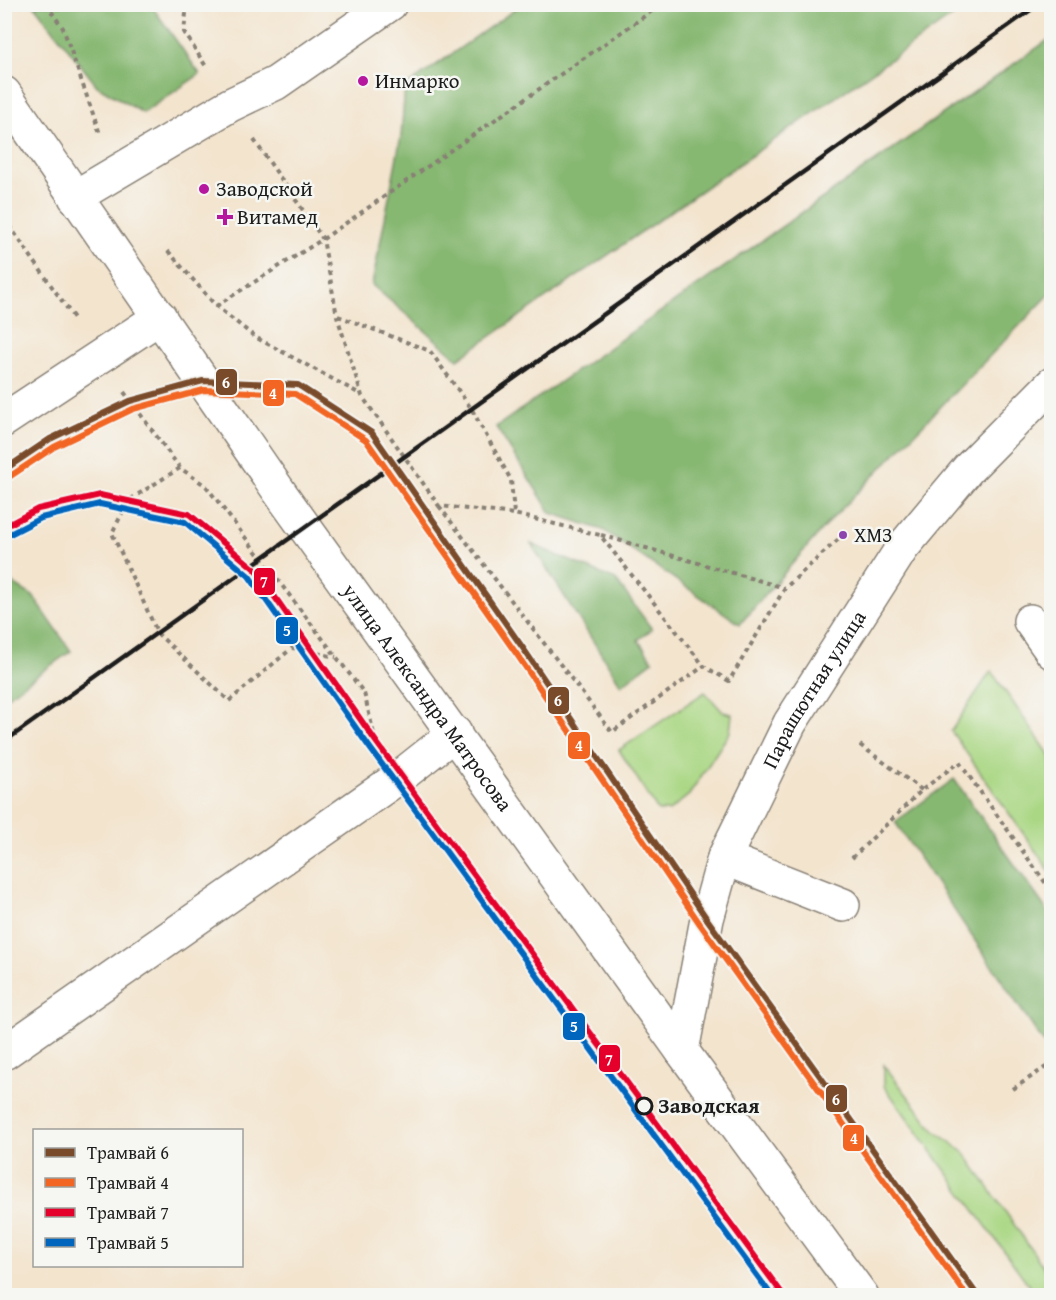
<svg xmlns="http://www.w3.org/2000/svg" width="1056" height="1300" font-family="'Gentium Book Plus',serif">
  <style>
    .green { fill: #aad784; stroke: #637a50; stroke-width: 1.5 }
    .forest { fill: #87b872; stroke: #526a47; stroke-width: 1.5 }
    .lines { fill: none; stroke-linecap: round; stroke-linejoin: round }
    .minor-casing { stroke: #888075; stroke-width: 36 }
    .major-casing { stroke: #888075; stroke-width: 36 }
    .path { stroke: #888075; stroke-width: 4; stroke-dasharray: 4.5 4.5; stroke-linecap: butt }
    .minor { stroke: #fff; stroke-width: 33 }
    .major { stroke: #fff; stroke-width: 33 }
    .rail { stroke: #1c1c1c; stroke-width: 4.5 }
    .tram-1-casing { stroke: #f6f6f2; stroke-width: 10 }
    .tram-2-casing { stroke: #f6f6f2; stroke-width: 10 }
    .tram-3-casing { stroke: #f6f6f2; stroke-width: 10 }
    .tram-4-casing { stroke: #f6f6f2; stroke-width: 10 }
    .tram-1 { stroke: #7a4b2a; stroke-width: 6 }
    .tram-2 { stroke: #f26522; stroke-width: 6 }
    .tram-3 { stroke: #e4002b; stroke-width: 6 }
    .tram-4 { stroke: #0065bd; stroke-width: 6 }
    .poi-dot { fill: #b5179e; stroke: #f6f6f2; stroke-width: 2 }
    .bus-dot { fill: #8e44ad; stroke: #f6f6f2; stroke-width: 2 }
    .stop-dot { fill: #f6f6f2; stroke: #1c1c1c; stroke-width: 3 }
    .labels { text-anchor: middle; stroke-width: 5; stroke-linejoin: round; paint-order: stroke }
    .bus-label { font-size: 20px; fill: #1c1c1c; stroke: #f6f6f2; text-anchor: start }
    .poi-label { font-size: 21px; fill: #1c1c1c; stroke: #f6f6f2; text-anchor: start }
    .street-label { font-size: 21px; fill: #1c1c1c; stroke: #f6f6f2 }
    .stop-label { font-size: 21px; font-weight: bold; fill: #1c1c1c; stroke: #f6f6f2; text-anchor: start }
    .line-badge { stroke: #f6f6f2; stroke-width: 2 }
    .badge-label { font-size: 16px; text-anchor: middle; font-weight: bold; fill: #fff }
  </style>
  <rect width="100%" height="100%" fill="#f6f6f2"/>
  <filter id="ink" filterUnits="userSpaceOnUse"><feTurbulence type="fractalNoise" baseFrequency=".0167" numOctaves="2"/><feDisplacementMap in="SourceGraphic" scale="12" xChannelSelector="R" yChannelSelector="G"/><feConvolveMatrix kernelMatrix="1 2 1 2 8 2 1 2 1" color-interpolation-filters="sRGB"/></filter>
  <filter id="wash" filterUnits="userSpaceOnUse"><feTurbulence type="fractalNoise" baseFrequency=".008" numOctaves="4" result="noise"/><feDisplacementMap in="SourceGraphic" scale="24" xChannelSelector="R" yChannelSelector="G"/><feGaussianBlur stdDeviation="1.35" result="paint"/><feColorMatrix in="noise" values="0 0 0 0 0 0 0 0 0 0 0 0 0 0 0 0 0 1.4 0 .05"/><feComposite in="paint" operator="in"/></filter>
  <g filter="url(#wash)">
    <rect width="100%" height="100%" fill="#f3e4ce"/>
    <!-- green -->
    <path class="green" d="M991 671 1051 757V873L951 731Z
      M705 692 723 712 732 714 730 732 689 795 669 811H658L619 750Z
      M884 1065 934 1130 965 1153 1051 1278V1289L1042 1295H1036L884 1086Z"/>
    <!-- forest -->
    <path class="forest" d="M34 5H151L200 74 143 113 97 86Z
      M521 5V4L969 5 458 359 372 285 401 136 405 87Z
      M1051 38V293L826 525 740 624 603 530 551 513 496 427Z
      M531 544 616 580 652 629 638 640 653 661 621 685Z
      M5 579 33 596 71 651 5 698Z
      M954 779 1051 916V1080L1047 1075 1051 1054 895 822Z"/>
  </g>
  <g filter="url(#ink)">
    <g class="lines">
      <!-- minor casing -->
      <g class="minor-casing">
        <g id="minor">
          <path id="s1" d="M4 93 283 497 682 1051"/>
          <path d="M75 197 230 105 276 83 390 4"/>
          <path d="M4 420 160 317"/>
          <path d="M1030 621 1052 652"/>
          <path d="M724 858 843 905"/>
          <path d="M4 1053 402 775 455 733"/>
        </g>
      </g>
      <!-- major casing -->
      <g class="major-casing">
        <g id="major">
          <path id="s2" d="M862 1296 682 1051 707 919 724 858 790 723 902 548 968 469 1052 384"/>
        </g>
      </g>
      <!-- path -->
      <path class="path" d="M46 4 63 28 100 134
        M187 4 184 32 207 68
        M254 140 323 239 337 316 362 396 439 506 514 514 600 535 704 666
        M4 218 76 321
        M168 251 216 306 255 337 362 395
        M216 306 323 239 662 4
        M338 316 430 351 471 408 511 480 514 514
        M124 392 180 468 206 486 364 693 376 742
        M180 468 129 500 112 533 158 634 229 701 292 648 336 657
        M439 506 612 732 704 666 729 681 785 588 843 535
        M601 535 785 588
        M860 745 922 790
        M852 858 922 790 959 762 1052 892
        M1013 1089 1052 1063
        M1049 1143H1052"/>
      <!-- minor -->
      <use href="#minor" class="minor"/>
      <!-- major -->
      <use href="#major" class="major"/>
      <!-- rail -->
      <path class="rail" d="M4 742 1039 4"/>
      <!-- tram-1 casing -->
      <g class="tram-1-casing">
        <path id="tram-1" d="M4 470 50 439 130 401 203 381 298 385 372 433 525 651 707 919 978 1296"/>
      </g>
      <!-- tram-2 casing -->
      <g class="tram-2-casing">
        <path id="tram-2" d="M9 477 54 447 133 409 204 390 295 394 366 440 518 656 700 924 967 1296"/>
      </g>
      <!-- tram-3 casing -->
      <g class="tram-3-casing">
        <path id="tram-3" d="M4 527 38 509 100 495 189 514 256 570 377 743 784 1296"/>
      </g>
      <!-- tram-4 casing -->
      <g class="tram-4-casing">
        <path id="tram-4" d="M8 535 41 518 100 504 185 522 249 576 370 748 772 1296"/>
      </g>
      <!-- tram-1 -->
      <use href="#tram-1" class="tram-1"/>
      <!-- tram-2 -->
      <use href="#tram-2" class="tram-2"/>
      <!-- tram-3 -->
      <use href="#tram-3" class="tram-3"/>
      <!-- tram-4 -->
      <use href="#tram-4" class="tram-4"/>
    </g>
  </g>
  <!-- markers -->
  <g class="poi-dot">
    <circle cx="363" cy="81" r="6"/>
    <circle cx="204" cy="189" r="6"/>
    <path d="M222 208h6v6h6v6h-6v6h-6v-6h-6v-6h6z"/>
  </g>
  <circle class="bus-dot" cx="843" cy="535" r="5"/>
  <circle class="stop-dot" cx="644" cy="1106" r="8"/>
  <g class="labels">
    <!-- bus labels -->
    <g class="bus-label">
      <text x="854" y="542">ХМЗ</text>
    </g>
    <!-- poi labels -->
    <g class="poi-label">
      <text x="375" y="88">Инмарко</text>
      <text x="216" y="196">Заводской</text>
      <text x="237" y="224">Витамед</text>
    </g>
    <!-- street labels -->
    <g class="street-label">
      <text dy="7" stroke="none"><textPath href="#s2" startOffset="693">Парашютная улица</textPath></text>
      <text dy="7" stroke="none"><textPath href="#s1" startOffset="738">улица Александра Матросова</textPath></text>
    </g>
    <!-- stop labels -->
    <g class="stop-label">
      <text x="658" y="1113">Заводская</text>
    </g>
  </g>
  <g class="line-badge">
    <rect x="215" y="368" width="23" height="28" rx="6" fill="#7a4b2a"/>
    <rect x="262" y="379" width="23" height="28" rx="6" fill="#f26522"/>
    <rect x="253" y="567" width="23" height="29" rx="6" fill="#e4002b"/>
    <rect x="275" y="616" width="24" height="29" rx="6" fill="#0065bd"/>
    <rect x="547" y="686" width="23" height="29" rx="6" fill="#7a4b2a"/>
    <rect x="567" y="731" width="24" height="29" rx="6" fill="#f26522"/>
    <rect x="562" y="1012" width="24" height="29" rx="6" fill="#0065bd"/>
    <rect x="598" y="1044" width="23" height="29" rx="6" fill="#e4002b"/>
    <rect x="825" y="1084" width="23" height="29" rx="6" fill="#7a4b2a"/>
    <rect x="842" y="1124" width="23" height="28" rx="6" fill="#f26522"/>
  </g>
  <g class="badge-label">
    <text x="226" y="388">6</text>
    <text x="273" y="399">4</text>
    <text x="264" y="587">7</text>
    <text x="287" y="636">5</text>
    <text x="558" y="706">6</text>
    <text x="579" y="751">4</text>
    <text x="574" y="1032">5</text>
    <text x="609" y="1065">7</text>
    <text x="836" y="1105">6</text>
    <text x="854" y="1144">4</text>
  </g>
  <!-- margin -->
  <rect width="1056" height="1300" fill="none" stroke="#f6f6f2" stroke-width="24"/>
  <!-- legend -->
  <rect x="33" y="1129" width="210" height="138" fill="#f6f6f2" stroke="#9f9f9c" stroke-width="1.5"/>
  <rect x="45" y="1148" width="30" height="9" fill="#7a4b2a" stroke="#9f9f9c" stroke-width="1.5"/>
  <text x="87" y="1159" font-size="18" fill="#1c1c1c">Трамвай 6</text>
  <rect x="45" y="1178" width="30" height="9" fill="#f26522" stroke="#9f9f9c" stroke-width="1.5"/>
  <text x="87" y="1189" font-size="18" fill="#1c1c1c">Трамвай 4</text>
  <rect x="45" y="1208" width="30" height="9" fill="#e4002b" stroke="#9f9f9c" stroke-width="1.5"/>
  <text x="87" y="1219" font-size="18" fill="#1c1c1c">Трамвай 7</text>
  <rect x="45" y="1238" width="30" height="9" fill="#0065bd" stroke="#9f9f9c" stroke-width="1.5"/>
  <text x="87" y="1249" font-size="18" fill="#1c1c1c">Трамвай 5</text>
</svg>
